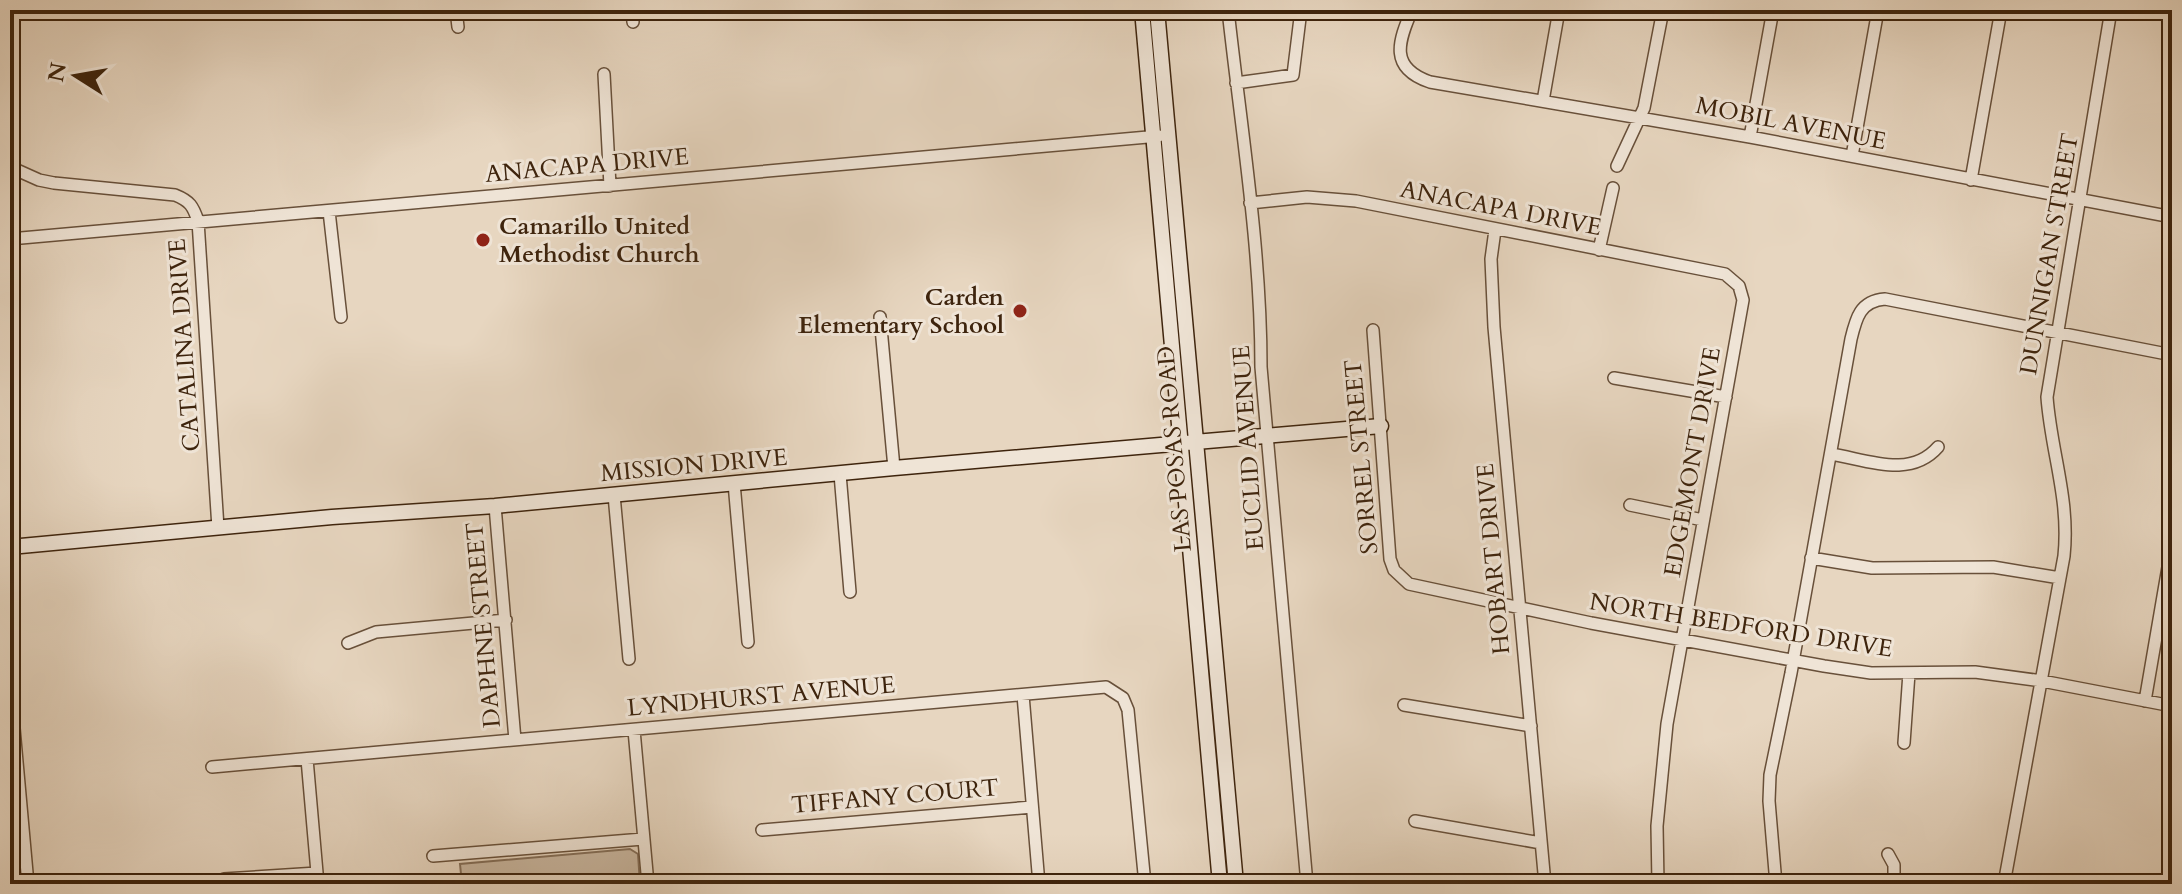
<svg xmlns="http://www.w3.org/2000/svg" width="2182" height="894" font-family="Cardo,serif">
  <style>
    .green { fill: #cab8a2; stroke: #846e58; stroke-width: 2 }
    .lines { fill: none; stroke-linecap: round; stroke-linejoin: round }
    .street-casing { stroke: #68503a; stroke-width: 14 }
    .secondary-casing { stroke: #3e240d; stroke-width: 17 }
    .street { stroke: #efe4d6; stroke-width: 11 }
    .secondary { stroke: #efe4d6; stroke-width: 14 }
    .poi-dot { fill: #8f2418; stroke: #efe4d6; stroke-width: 3 }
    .labels { text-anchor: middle; stroke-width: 6; stroke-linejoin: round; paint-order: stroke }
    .street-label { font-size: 24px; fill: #3e240d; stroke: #efe4d6 }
    .poi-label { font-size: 24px; font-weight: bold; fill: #3e240d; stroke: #efe4d6; text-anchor: start }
  </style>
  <rect width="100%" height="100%" fill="#e7d6c0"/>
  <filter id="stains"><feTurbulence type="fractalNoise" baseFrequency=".0025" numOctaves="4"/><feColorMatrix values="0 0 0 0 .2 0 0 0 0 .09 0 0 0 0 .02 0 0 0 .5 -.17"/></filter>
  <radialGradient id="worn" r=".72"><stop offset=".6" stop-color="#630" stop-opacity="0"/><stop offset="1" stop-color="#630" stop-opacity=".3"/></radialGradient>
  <!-- green -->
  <path class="green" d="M630 849 638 854 640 884H462L460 864Z"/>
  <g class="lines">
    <!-- street casing -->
    <g class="street-casing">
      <path id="street" d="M456 10 458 27
        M632 10 633 22
        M1228 10C1241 128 1261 248 1261 367L1307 884
        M1412 10C1398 42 1389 68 1430 82L1750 137 2172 217
        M604 74 610 186
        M1236 83 1293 75 1301 10
        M1543 101 1559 10
        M1750 137 1773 10
        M1852 156 1878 10
        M1617 166 1644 108 1663 10
        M10 167 39 180 54 183 175 195C190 201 193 206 198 221L218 528
        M1971 180 2001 10
        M1250 203 1307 197 1356 201 1725 274 1739 286 1743 300 1667 724 1657 826 1658 884
        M329 211 341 317
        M1495 230 1491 259 1494 327 1545 884
        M10 239 1159 136
        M1599 250 1613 188
        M880 317 894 468
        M1373 330 1390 559 1394 570 1409 584 1591 623 1824 666 1871 673 1975 672 2042 681 2172 706
        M1614 378 1726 397
        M1831 454C1868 460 1910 479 1938 447
        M840 474 850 592
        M734 483 748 642
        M614 495 629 659
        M1630 505 1703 520
        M495 506 515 740
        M1811 558 1872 568 1993 567 2060 578
        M348 643 376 632 506 620
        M10 684 28 884
        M1023 695 1039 884
        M2145 701 2172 544
        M1404 705 1531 726
        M634 730 648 884
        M1904 743 1909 673
        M307 759 318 884
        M212 767 1106 687 1123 698 1128 710 1145 884
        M1415 821 1541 843
        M762 830 1032 807
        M1888 854 1894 865V884
        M433 856 643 839
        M224 879 317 873
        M1776 884 1769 801 1770 775 1791 673 1851 339C1856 318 1860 301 1885 299L2172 355
        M2004 884 2064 556C2070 499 2051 452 2047 397L2111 10"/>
    </g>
    <!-- secondary casing -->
    <g class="secondary-casing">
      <path id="secondary" d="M1142 10 1220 884
        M1157 10 1236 884
        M10 547 332 517 495 506 894 468 1381 426"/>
    </g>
    <!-- street -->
    <use href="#street" class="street"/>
    <!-- secondary -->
    <use href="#secondary" class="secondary"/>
  </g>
  <!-- markers -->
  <g class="poi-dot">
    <circle cx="483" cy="240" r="8"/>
    <circle cx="1020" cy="311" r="8"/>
  </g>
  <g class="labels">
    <!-- street labels -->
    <g class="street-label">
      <text transform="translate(1791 123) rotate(11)" y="8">MOBIL AVENUE</text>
      <text transform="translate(587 165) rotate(-5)" y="8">ANACAPA DRIVE</text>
      <text transform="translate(1501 208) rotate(11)" y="8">ANACAPA DRIVE</text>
      <text transform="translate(2049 254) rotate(-80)" y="8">DUNNIGAN STREET</text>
      <text transform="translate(184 345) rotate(-94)" y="8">CATALINA DRIVE</text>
      <text transform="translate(1248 448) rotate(-94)" y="8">EUCLID AVENUE</text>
      <text transform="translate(1174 449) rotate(-95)" y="8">LAS POSAS ROAD</text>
      <text transform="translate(1361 457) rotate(-95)" y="8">SORREL STREET</text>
      <text transform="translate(1692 462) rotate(-80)" y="8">EDGEMONT DRIVE</text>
      <text transform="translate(694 465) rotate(-5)" y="8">MISSION DRIVE</text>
      <text transform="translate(1493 559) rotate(-95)" y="8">HOBART DRIVE</text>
      <text transform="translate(483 625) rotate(-95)" y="8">DAPHNE STREET</text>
      <text transform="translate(1741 625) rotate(9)" y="8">NORTH BEDFORD DRIVE</text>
      <text transform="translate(761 696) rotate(-5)" y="8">LYNDHURST AVENUE</text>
      <text transform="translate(895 796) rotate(-5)" y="8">TIFFANY COURT</text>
    </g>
    <!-- poi labels -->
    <g class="poi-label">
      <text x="499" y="234">Camarillo United<tspan x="499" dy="28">Methodist Church</tspan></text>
      <text x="1004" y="305" text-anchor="end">Carden<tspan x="1004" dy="28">Elementary School</tspan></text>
    </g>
  </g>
  <!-- margin -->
  <rect width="2182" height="894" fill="none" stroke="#e7d6c0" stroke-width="40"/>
  <rect x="12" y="12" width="2158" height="870" fill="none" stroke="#3e240d" stroke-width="4"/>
  <rect x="20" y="20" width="2142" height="854" fill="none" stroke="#3e240d" stroke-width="2"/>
  <!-- north arrow -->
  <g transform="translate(76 76) rotate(281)" stroke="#efe4d6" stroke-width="6" paint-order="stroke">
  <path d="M0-6L14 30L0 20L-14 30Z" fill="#3e240d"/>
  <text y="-12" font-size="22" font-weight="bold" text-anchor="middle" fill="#3e240d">N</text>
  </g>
  <rect width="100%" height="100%" filter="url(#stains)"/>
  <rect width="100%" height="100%" fill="url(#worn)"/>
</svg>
